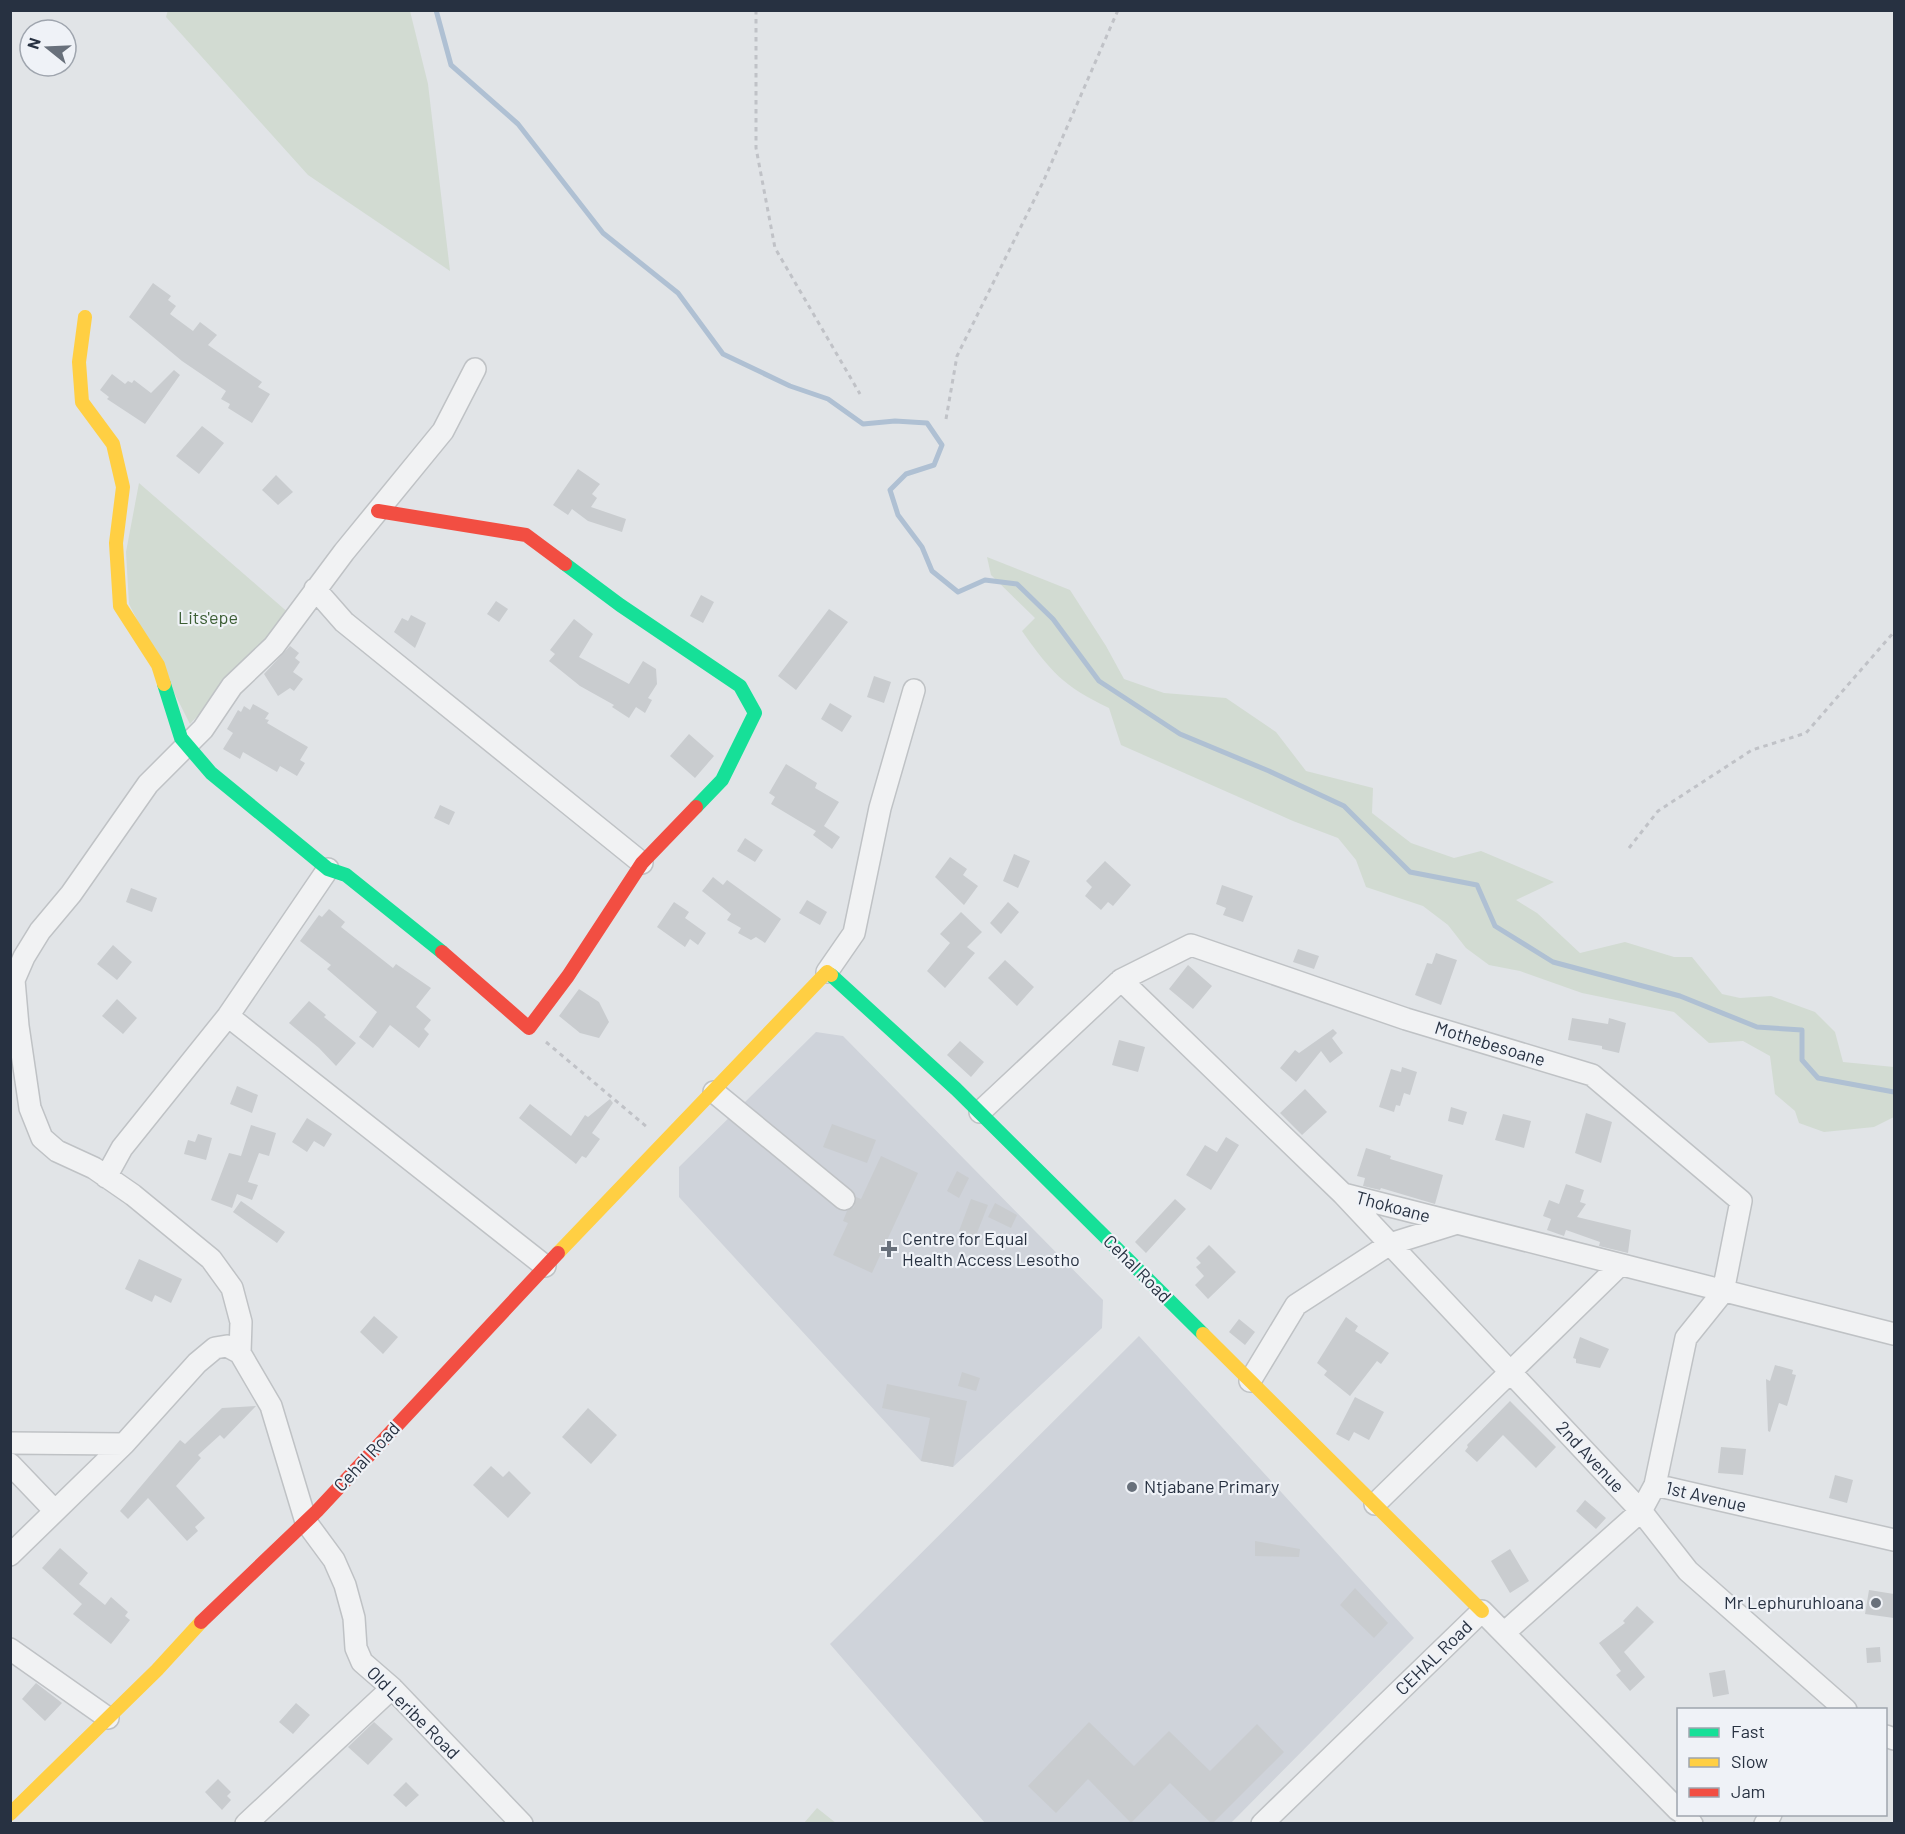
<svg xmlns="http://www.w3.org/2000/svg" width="1905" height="1834" font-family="Barlow,sans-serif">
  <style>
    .built { fill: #cfd3da }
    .green { fill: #d2dbd2 }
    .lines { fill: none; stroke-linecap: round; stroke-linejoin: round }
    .stream { stroke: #afc0d3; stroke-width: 5 }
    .building { fill: #c9cccf }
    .street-casing { stroke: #bfc2c5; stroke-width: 24 }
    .path { stroke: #c0c2c7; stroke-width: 3; stroke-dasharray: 4.5 4.5; stroke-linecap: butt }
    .street { stroke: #f1f2f3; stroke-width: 21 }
    .fast { stroke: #16e098; stroke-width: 14 }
    .slow { stroke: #ffcf43; stroke-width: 14 }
    .jam { stroke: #f24e42; stroke-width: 14 }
    .poi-dot { fill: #68707b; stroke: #eff2f7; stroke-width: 2 }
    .labels { text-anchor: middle; stroke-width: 4.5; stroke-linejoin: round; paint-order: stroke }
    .park-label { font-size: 18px; fill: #3c5e34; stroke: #eff2f7 }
    .street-label { font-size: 18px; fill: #273141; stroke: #eff2f7 }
    .poi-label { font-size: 18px; fill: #273141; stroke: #eff2f7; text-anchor: start }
  </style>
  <rect width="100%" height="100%" fill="#e1e4e7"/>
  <!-- built -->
  <path class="built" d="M816 1032 843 1036 1103 1300 1102 1328 953 1467 921 1461 679 1197V1167Z
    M1139 1336 1414 1638 1230 1824 985 1823 830 1644Z"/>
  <!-- green -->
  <path class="green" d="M168 10 410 11 428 84 450 271 308 175 166 17Z
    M139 483 291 615 190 724 129 604 126 552Z
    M987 557 1070 590 1106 646 1124 679 1164 693 1226 698 1276 732 1306 771 1373 788 1372 813 1411 843 1454 858 1481 851 1554 882 1516 900 1537 913 1580 953 1625 942 1674 957H1692L1722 994 1740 998 1771 996 1815 1012 1835 1032 1843 1062 1894 1067V1117L1874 1127 1824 1132 1799 1123 1795 1111 1775 1094 1770 1056 1743 1041 1709 1043 1674 1012 1582 993 1520 971 1489 965 1466 948 1448 925 1423 906 1366 887 1356 860 1338 838 1293 821 1121 745 1109 708C1063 686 1051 672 1022 631L1035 618 991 575Z
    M817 1808 836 1823H804Z"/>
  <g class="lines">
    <!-- stream -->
    <path class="stream" d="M436 10 451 65 518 124 603 233 678 293 723 354 790 386 828 399 863 424 895 421 927 423 942 445 934 465 906 474 890 490 898 515 922 547 932 571 958 592 985 580 1017 584 1053 619 1099 681 1180 734 1269 771 1344 806 1410 872 1477 885 1495 926 1553 962 1680 996 1757 1027 1802 1030V1060L1818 1078 1894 1092"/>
  </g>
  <!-- building -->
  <path class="building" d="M153 283 171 296 168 300 176 306 170 314 193 331 200 322 217 335 208 345 262 382 258 387 270 394 252 423 228 408 230 404 221 399 226 391 182 361 129 317Z
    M174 370 180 375 145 424 107 399 109 397 100 390 112 374 125 384 128 381 132 383 134 380 151 393Z
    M202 426 224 443 199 474 176 456Z
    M578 469 600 484 592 494 597 498 591 507 626 519 622 532 588 521 572 509 568 515 553 505Z
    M276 475 293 492 278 505 262 490Z
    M701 595 714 602 703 623 690 616Z
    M496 601 508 609 499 622 487 614Z
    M829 609 848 622 796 690 778 676Z
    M411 615 426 623 415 648 394 632 402 618 408 621Z
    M574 619 593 634 579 657 629 684 643 661 656 669 657 684 648 698 652 700 645 713 636 707 629 718 612 707 614 705 580 686 549 661 555 654 550 650Z
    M290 646 299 653 295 658 300 662 293 672 303 679 294 691 290 688 278 696 264 674Z
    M874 676 891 682 884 703 867 697Z
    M830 703 852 716 842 732 821 719Z
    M253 704 269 713 265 719 269 720 267 723 308 747 300 760 305 763 297 776 280 766 277 772 243 752 240 759 223 749 233 733 227 729 238 710 241 712 244 706 250 710Z
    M689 734 714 756 695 778 670 756Z
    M786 764 817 783 815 788 839 802 824 826 840 837 832 849 813 835 816 831 771 804 775 797 769 793Z
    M440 805 455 812 449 825 434 818Z
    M745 838 763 850 755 862 737 851Z
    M1014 854 1030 861 1018 888 1003 881Z
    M950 857 967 869 963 875 978 886 964 905 935 877Z
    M1105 861 1131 885 1113 906 1108 902 1101 910 1085 896 1092 887 1086 881Z
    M713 877 723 885 727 880 781 919 765 943 756 937 751 940 738 933 741 928 727 920 731 914 702 891Z
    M1222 885 1253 896 1243 922 1223 915 1226 908 1216 904Z
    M131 888 157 898 152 912 126 902Z
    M807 900 827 912 820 925 799 913Z
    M674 902 689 912 685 918 706 933 698 945 690 939 685 947 657 927Z
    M1008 902 1019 912 1001 934 990 923Z
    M329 909 345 922 341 927 393 968 396 964 431 988 416 1007 431 1020 424 1029 429 1034 419 1048 390 1025 373 1048 359 1037 377 1012 327 969 331 965 300 941 319 915 322 917Z
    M961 912 982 932 967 947 975 953 945 988 927 971 950 943 940 934Z
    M113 945 132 962 117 980 97 964Z
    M1298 949 1319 956 1314 969 1293 962Z
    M1436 953 1457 960 1441 1005 1415 995 1427 963 1432 964Z
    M1005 960 1034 987 1017 1006 988 978Z
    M1188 965 1212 986 1193 1009 1169 989Z
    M579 989 599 1002 609 1022 599 1038 580 1033 559 1016Z
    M117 999 137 1018 123 1034 102 1016Z
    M309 1001 326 1015 324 1017 356 1043 336 1066 319 1048 289 1023Z
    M1572 1018 1608 1024 1609 1018 1626 1023 1619 1053 1602 1049V1046L1568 1040Z
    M1333 1029 1337 1033 1332 1038 1343 1053 1330 1063 1321 1051 1296 1082 1280 1068 1295 1050 1299 1053Z
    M1119 1040 1145 1047 1138 1072 1112 1065Z
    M960 1041 984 1062 971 1077 947 1055Z
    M1402 1067 1417 1072 1410 1095 1404 1093 1400 1106 1396 1105 1394 1112 1379 1107 1391 1069 1401 1072Z
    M237 1086 258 1095 252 1113 230 1104Z
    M1305 1089 1327 1112 1302 1135 1280 1113Z
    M610 1099 613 1103 592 1133 600 1139 586 1158 582 1156 576 1164 519 1118 530 1104 571 1136 585 1115 588 1117Z
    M1451 1107 1467 1112 1463 1125 1448 1121Z
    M1586 1113 1612 1122 1601 1163 1575 1153Z
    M1503 1114 1531 1121 1524 1148 1495 1140Z
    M307 1118 332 1134 324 1147 314 1141 307 1152 292 1142Z
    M832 1124 876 1140 867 1163 823 1147Z
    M251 1125 276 1133 269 1156 259 1153 248 1182 258 1185 252 1200 237 1194 232 1208 211 1200 229 1153 241 1156Z
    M198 1134 212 1138 206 1160 184 1154 188 1140 195 1142Z
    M1226 1137 1239 1145 1211 1190 1186 1175 1205 1145 1217 1152Z
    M1366 1148 1391 1156 1390 1159 1443 1175 1435 1204 1381 1188 1380 1190 1363 1186 1365 1178 1357 1176Z
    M881 1156 918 1173 872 1273 833 1255 848 1223 843 1221 847 1211 854 1207 856 1197 861 1199Z
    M957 1171 969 1178 959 1198 947 1191Z
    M1566 1184 1584 1190 1580 1202 1586 1204 1577 1217 1631 1230 1628 1253 1599 1246 1600 1242 1566 1230 1564 1236 1547 1230 1551 1219 1543 1216 1549 1200 1559 1204Z
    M971 1199 988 1205 975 1238 959 1231Z
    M1175 1199 1186 1209 1146 1253 1135 1242Z
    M241 1201 285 1232 277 1243 233 1212Z
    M995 1203 1017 1215 1011 1228 988 1217Z
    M1209 1245 1236 1272 1208 1299 1195 1285 1204 1276 1196 1267 1201 1263 1196 1258Z
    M139 1259 182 1279 171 1303 155 1295 152 1302 125 1289Z
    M374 1316 398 1337 383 1354 360 1332Z
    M1346 1317 1358 1326 1355 1331 1389 1353 1381 1364 1377 1361 1350 1396 1324 1375 1327 1371 1317 1363Z
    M1239 1319 1255 1332 1245 1345 1229 1332Z
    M1580 1337 1609 1349 1600 1368 1576 1363V1359L1573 1358Z
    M1775 1365 1793 1370 1792 1374 1796 1375 1787 1406 1779 1403 1770 1432 1768 1431 1766 1379 1770 1381Z
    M962 1372 980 1378 976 1391 958 1386Z
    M887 1384 967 1401 953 1467 921 1461 930 1418 882 1408Z
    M1355 1397 1384 1412 1369 1440 1354 1432 1349 1441 1336 1434Z
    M1510 1401 1556 1447 1536 1468 1503 1435 1477 1462 1465 1451 1468 1447 1467 1445Z
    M256 1406 224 1439 220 1435 198 1455 201 1458 176 1486 205 1518 195 1527 198 1531 187 1541 148 1498 128 1519 120 1511 180 1440 185 1444 222 1408Z
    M588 1408 617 1435 591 1464 562 1437Z
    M1721 1447 1746 1449 1743 1475 1718 1473Z
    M491 1466 503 1477 509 1471 531 1493 508 1518 473 1485Z
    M1835 1475 1853 1480 1847 1503 1829 1498Z
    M1585 1500 1606 1518 1596 1529 1576 1511Z
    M1255 1541 1300 1549 1299 1557 1255 1556Z
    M60 1548 88 1573 79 1584 105 1605 111 1597 128 1612 125 1616 130 1620 111 1644 73 1614 82 1604 42 1568Z
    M1510 1549 1529 1581 1510 1593 1491 1561Z
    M1355 1588 1388 1623 1374 1638 1340 1605Z
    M1869 1590 1894 1594V1618L1865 1614Z
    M1637 1606 1654 1622 1624 1652 1645 1677 1630 1691 1616 1675 1621 1671 1599 1643 1625 1623 1623 1621Z
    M1880 1647 1881 1662 1867 1663 1866 1648Z
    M1725 1670 1729 1694 1713 1697 1709 1673Z
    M36 1683 62 1703 45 1721 22 1699Z
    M296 1703 310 1715 293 1734 279 1722Z
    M374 1722 393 1739 368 1765 348 1747Z
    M1089 1722 1134 1766 1169 1731 1210 1771 1257 1724 1284 1752 1212 1824 1170 1783 1131 1823 1088 1779 1056 1813 1028 1786Z
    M218 1779 231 1792 227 1796 231 1800 222 1810 205 1792Z
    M406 1782 419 1795 406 1807 393 1795Z"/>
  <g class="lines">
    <!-- street casing -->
    <g class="street-casing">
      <path id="street" d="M315 589 344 622 642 863
        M827 972 854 933 880 808 914 690
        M1121 980 1191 945 1406 1019 1592 1075 1741 1201 1723 1292 1686 1338 1655 1485
        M228 1016 545 1266
        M714 1092 844 1199
        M980 1112 1121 980 1343 1194 1894 1334
        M106 1177 122 1148 228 1016 328 869
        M1343 1194 1641 1511 1688 1571 1846 1710
        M240 1353 241 1322 232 1288 211 1259 133 1195 94 1168 57 1151 42 1138 30 1108 18 1026 14 980 24 957 40 931 71 894 148 784 203 729 232 686 274 646 344 552 443 431 475 369
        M1250 1381 1296 1305 1390 1244 1454 1224
        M10 1443 124 1444
        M10 1464 55 1511
        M1375 1504 1619 1266
        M10 1555 124 1444 197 1363 215 1348 227 1346 240 1353 271 1406 306 1522 334 1560 345 1585 354 1618 356 1648 362 1662 392 1688 522 1824
        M1504 1633 1641 1511 1655 1485 1894 1540
        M10 1649 108 1718
        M1886 1736 1894 1739
        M1683 1814 1692 1824
        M246 1824 392 1688
        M1262 1824 1482 1611 1678 1810
        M1765 1824 1771 1814"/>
    </g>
    <!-- path -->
    <path class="path" d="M756 10V148L775 248 860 394
      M946 419 957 356 1044 180 1118 10
      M1629 848 1658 811 1752 750 1806 733 1894 632
      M546 1042 647 1127"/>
    <!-- street -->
    <use href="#street" class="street"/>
    <!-- fast -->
    <path class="fast" d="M565 564 620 605 740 686 755 713 722 780 696 807
      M164 684 181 738 211 773 328 869 346 875 442 952
      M831 975 956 1089 1203 1334"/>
    <!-- slow -->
    <path class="slow" d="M85 317 79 362 82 402 113 444 123 487 116 543 120 606 158 665 164 684
      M558 1253 827 972 831 975
      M1203 1334 1482 1611
      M10 1814 157 1670 201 1622"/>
    <!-- jam -->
    <path class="jam" d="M378 511 526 535 565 564
      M442 952 529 1028 568 976 642 863 696 807
      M201 1622 317 1511 558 1253"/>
  </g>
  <!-- markers -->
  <g class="poi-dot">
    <path d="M886 1240h6v6h6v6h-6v6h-6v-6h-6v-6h6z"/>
    <circle cx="1132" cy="1487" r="6"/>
    <circle cx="1876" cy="1603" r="6"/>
  </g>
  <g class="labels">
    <!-- park labels -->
    <g class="park-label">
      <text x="208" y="624">Lits'epe</text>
    </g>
    <!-- street labels -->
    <g class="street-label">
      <text transform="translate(1490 1044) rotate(17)" y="6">Mothebesoane</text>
      <text transform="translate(1393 1207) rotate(15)" y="6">Thokoane</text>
      <text transform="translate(1137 1269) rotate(45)" y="6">Cehal Road</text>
      <text transform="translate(367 1457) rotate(-47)" y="6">Cehal Road</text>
      <text transform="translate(1590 1457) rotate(47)" y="6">2nd Avenue</text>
      <text transform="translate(1706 1497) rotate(13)" y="6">1st Avenue</text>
      <text transform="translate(1434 1658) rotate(-44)" y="6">CEHAL Road</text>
      <text transform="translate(413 1713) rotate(45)" y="6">Old Leribe Road</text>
    </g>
    <!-- poi labels -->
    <g class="poi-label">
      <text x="902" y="1245">Centre for Equal<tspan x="902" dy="21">Health Access Lesotho</tspan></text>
      <text x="1144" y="1493">Ntjabane Primary</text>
      <text x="1864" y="1609" text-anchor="end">Mr Lephuruhloana</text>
    </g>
  </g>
  <!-- border -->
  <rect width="1905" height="1834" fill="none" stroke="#273141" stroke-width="24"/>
  <!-- legend -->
  <rect x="1677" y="1708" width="210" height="108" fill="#eff2f7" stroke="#9fa5ae" stroke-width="1.5"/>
  <rect x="1689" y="1728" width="30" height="9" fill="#16e098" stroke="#9fa5ae" stroke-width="1.5"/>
  <text x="1731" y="1738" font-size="18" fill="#273141">Fast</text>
  <rect x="1689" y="1758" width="30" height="9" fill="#ffcf43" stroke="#9fa5ae" stroke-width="1.5"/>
  <text x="1731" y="1768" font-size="18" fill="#273141">Slow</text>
  <rect x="1689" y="1788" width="30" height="9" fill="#f24e42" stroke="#9fa5ae" stroke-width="1.5"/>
  <text x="1731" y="1798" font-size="18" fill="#273141">Jam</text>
  <!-- north arrow -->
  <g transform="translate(48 48) rotate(288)"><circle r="28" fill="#eff2f7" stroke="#9fa5ae" stroke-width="1.5"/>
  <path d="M0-4.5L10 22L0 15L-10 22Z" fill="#68707b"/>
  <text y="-9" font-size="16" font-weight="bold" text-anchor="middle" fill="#273141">N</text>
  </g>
</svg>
